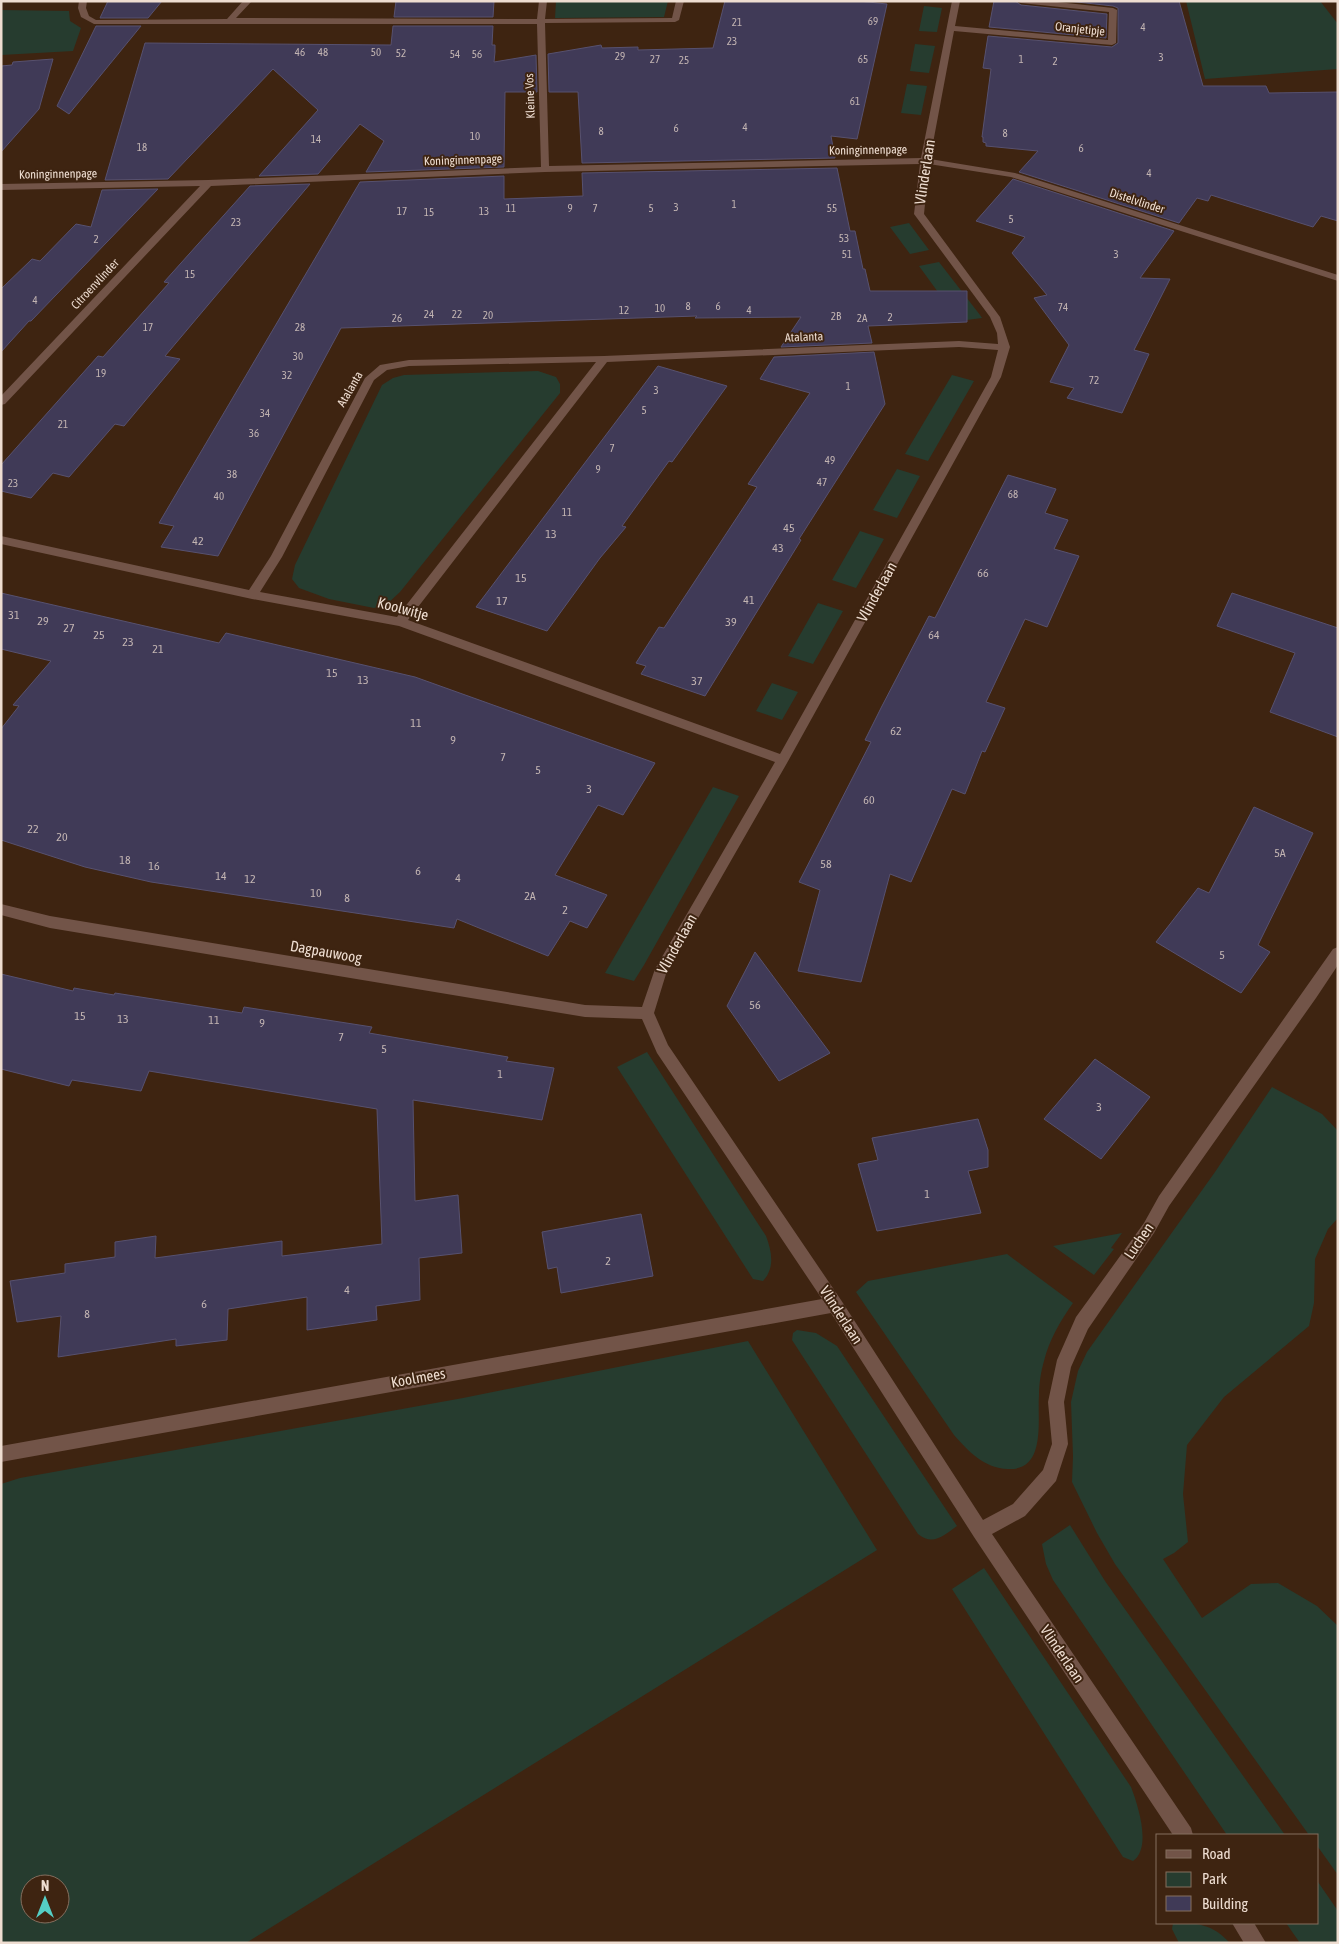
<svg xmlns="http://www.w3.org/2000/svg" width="1339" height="1944" font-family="'Asap Condensed',sans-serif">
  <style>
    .green { fill: #263c2f; fill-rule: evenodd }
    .building { fill: #403a57; stroke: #57516f }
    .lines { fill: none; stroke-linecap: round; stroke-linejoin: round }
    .minor { fill: #725448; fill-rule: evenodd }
    .labels { text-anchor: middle; stroke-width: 4; stroke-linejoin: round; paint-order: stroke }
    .far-number-label { font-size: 11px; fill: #c2b4b2 }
    .far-street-label { font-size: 12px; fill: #eeddd1; stroke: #3e2411 }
    .number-label { font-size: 12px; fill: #c2b4b2 }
    .street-label { font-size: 15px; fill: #eeddd1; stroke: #3e2411 }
  </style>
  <rect width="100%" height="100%" fill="#3e2411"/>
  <!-- green -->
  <path class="green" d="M556 1H668L664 17 555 18Z
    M1186 1H1320L1338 24V69L1205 79Z
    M924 6 942 8 937 32 919 31Z
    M1 10 69 11 70 21 81 28 73 51 1 55Z
    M915 44 935 46 929 73 910 71Z
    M907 84 927 86 921 115 901 113Z
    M909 223 929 250 910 254 890 227Z
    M939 262 980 315 982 318 959 321 919 266Z
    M538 371 556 377 560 384V393L400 592 387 604 374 608 329 599 299 588 292 579 295 565 382 385 393 378 404 375Z
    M952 375 974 381 928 461 905 454Z
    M897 469 920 476 897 518 873 510Z
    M860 531 884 539 856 588 832 580Z
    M818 603 843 611 813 664 788 656Z
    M772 683 798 692 782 720 756 711Z
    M713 787 739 796 644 965 634 981 605 973Z
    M647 1052 766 1236C772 1252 775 1268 763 1281L753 1279 617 1067Z
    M1272 1087 1322 1114 1338 1131V1218L1328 1229 1315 1259 1314 1303 1309 1326 1224 1397 1187 1445 1183 1494 1188 1542 1174 1553 1163 1559 1202 1618 1251 1584 1278 1583 1317 1606 1338 1626V1875L1318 1847V1835H1309L1115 1564 1097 1533 1072 1482 1073 1456 1071 1402 1078 1371 1087 1352 1215 1172Z
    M1122 1233 1111 1248 1114 1249 1094 1275 1053 1246Z
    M1007 1254 1073 1303C1061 1320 1049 1340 1044 1361 1041 1371 1039 1384 1039 1395 1037 1419 1047 1471 1008 1469 984 1468 969 1452 954 1435L856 1292 868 1281Z
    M797 1330 816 1333 837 1346 957 1526C943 1536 933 1546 918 1534L792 1340 793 1333Z
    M748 1341 877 1550 246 1943H1V1484L20 1478 463 1398ZM30 1884H60V1914H30Z
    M1070 1525 1105 1581 1285 1835H1227L1053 1580 1046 1564 1042 1544Z
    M984 1568 1131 1787C1138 1805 1152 1848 1133 1861L1123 1857 952 1589Z
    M1318 1882 1338 1911V1943H1300L1286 1923H1318Z
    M1173 1923C1199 1923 1212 1924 1230 1943H1179L1172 1929Z"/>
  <!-- building -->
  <path class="building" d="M108 1H162L148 18H100Z
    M396 1H494L493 17H394Z
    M725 1H858L887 4 857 139 831 136 835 158 582 163 578 92H549L548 54 601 45 602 48 638 47V50L713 48Z
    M994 1H1015L1021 5 1107 14 1106 38 989 27Z
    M1068 1H1179L1203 86H1266L1269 93 1338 92V221L1321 216 1313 227 1211 195 1208 201 1197 198 1179 223 1019 172 1038 151 986 146V143L983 142V137H982L991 69 983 68 988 36 1112 47 1118 43V8L1113 6Z
    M96 26H141L69 114 57 106Z
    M393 26H493L492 45H495V52L494 62 536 55 537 92H505L504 167 366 172 384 141 360 124 318 174 259 176 318 110 273 69 168 179 105 180 145 43 391 45Z
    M53 59 39 109 1 152V66L12 65 13 62Z
    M837 168 850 231H855L863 269H865L870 291H967V322L868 326 872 343 781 347 801 317 695 318 697 316 341 328 218 556 161 547 174 526 159 523 360 182 504 176V199L583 196 582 173Z
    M1013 179 1174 231 1140 278 1170 279 1134 350 1149 354 1122 413 1067 398 1074 388 1050 382 1069 345 1034 298 1047 295 1012 253 1025 237 976 221Z
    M310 184 165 356 180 359 124 426 115 424 69 477 53 473 31 498 1 491V465L98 356 103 357 169 283 164 282 250 186Z
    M158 189 31 321H29L1 352V289L32 259 40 261 76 224 91 227 102 190Z
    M874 352 885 404 799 539 801 540 705 696 641 674 646 666 636 663 659 627 664 628 757 487 748 484 810 393 760 379 774 357Z
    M658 366 727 386 672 462 669 461 622 526 626 527 600 558 547 631 476 607Z
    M1008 475 1056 489 1045 513 1068 520 1054 549 1079 556 1047 627 1025 619 986 702 1005 708 985 752 982 751 965 794 952 789 911 882 890 874 861 982 798 971 820 890 799 882 871 742 865 740 882 706 929 616 935 618Z
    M1 593 219 643 226 633 415 677 655 763 623 815 598 805 555 875 607 895 587 928 570 921 548 956 457 919 454 928 151 882 85 867 1 840V729L19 706 13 705 51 661 1 649Z
    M1232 593 1338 628V737L1270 712 1295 653 1217 626Z
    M1254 807 1313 833 1258 945 1270 952 1241 993 1156 942 1198 888 1209 893Z
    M755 952 830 1053 779 1081 727 1006Z
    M1 974 73 991 74 988 114 995 115 993 242 1013 244 1007 372 1027 369 1033 508 1057 506 1061 554 1068 542 1120 413 1100 415 1201 458 1195 462 1253 419 1258 420 1300 376 1306 377 1320 307 1330V1297L228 1309 227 1340 176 1346V1339L58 1357 61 1316 17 1322 10 1281 65 1273V1264L115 1257V1242L156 1236 155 1258 282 1241V1256L382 1244 377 1109 149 1071 141 1091 72 1080 69 1086 1 1069Z
    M1095 1059 1150 1097 1101 1159 1044 1119Z
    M978 1119 988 1150V1167L968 1171 981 1213 877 1231 858 1164 878 1160 872 1138Z
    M641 1214 653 1276 561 1293 557 1267 548 1269 542 1232Z"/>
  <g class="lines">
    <!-- minor -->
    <path class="minor" d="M79 1H87L86 8 89 16 96 20 227 19 243 1H252L236 18 537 19 539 1H547L545 19 672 18 676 1H684L679 20 675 22 545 23 549 166 921 158 952 1H960L955 26 1108 40 1109 12 1021 3 1017 1H1048L1113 8 1117 10 1116 43 1112 45 954 31 930 159 1015 173 1338 275V281L1011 177 929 164 924 214 1000 317 1010 347 1001 377 787 763 666 974 654 1013 668 1045 841 1300 983 1520 1013 1504 1043 1470 1052 1444 1048 1402 1057 1360 1076 1317 1144 1223 1159 1196 1333 949 1338 947V965L1316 998 1169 1206 1154 1233 1088 1329 1071 1367 1064 1402 1068 1444 1056 1481 1025 1516 992 1534 1191 1828 1193 1835H1173L974 1537 831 1313 1 1462V1446L822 1299 657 1053 642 1019 585 1017 50 928 1 915V904L50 916 585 1005 642 1007 655 969 775 762 399 626 252 599 1 544V536L249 590 271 556 365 378 380 365 409 360 604 356 959 341 998 344 997 333 990 317 914 214 920 164 545 172 211 186 5 404 1 405V396L200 186 1 190V184L208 180 541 167 537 24H94L81 17 78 8ZM959 347 998 350 991 377 780 754 408 620 607 362ZM596 362 397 617 260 592 282 557 374 380 387 370 409 366Z
      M1232 1923H1254L1266 1943H1244Z"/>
  </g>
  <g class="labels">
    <!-- far-number labels -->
    <g class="far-number-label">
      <text x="873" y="25">69</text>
      <text x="737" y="26">21</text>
      <text x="1143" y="31">4</text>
      <text x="732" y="45">23</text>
      <text x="300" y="56">46</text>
      <text x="323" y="56">48</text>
      <text x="376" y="56">50</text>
      <text x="401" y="57">52</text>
      <text x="455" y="58">54</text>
      <text x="477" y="58">56</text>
      <text x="620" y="60">29</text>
      <text x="1161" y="61">3</text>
      <text x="655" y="63">27</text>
      <text x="863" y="63">65</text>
      <text x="1021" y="63">1</text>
      <text x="684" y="64">25</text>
      <text x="1055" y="65">2</text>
      <text x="855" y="105">61</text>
      <text x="745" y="131">4</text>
      <text x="676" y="132">6</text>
      <text x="601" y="135">8</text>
      <text x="1005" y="137">8</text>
      <text x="475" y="140">10</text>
      <text x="316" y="143">14</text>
      <text x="142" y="151">18</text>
      <text x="1081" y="152">6</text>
      <text x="1149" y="177">4</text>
      <text x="734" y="208">1</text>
      <text x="676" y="211">3</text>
      <text x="511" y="212">11</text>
      <text x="570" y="212">9</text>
      <text x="595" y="212">7</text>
      <text x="651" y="212">5</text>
      <text x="832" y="212">55</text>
      <text x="402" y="215">17</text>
      <text x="484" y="215">13</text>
      <text x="429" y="216">15</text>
      <text x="1011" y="223">5</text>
      <text x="236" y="226">23</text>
      <text x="844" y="242">53</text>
      <text x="96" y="243">2</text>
      <text x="847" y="258">51</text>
      <text x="1116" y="258">3</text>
      <text x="190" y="278">15</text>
      <text x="35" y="304">4</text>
      <text x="688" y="310">8</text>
      <text x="718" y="310">6</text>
      <text x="1063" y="311">74</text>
      <text x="660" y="312">10</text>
      <text x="624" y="314">12</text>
      <text x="749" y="314">4</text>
      <text x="429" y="318">24</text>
      <text x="457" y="318">22</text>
      <text x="488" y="319">20</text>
      <text x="836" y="320">2B</text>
      <text x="890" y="321">2</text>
      <text x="397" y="322">26</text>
      <text x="862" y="322">2A</text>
      <text x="148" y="331">17</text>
      <text x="300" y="331">28</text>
      <text x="298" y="360">30</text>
      <text x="101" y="377">19</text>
      <text x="287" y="379">32</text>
      <text x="1094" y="384">72</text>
      <text x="848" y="390">1</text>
      <text x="656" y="394">3</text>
      <text x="644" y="414">5</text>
      <text x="265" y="417">34</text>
      <text x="63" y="428">21</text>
      <text x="254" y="437">36</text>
      <text x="612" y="452">7</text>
      <text x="830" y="464">49</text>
      <text x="598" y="473">9</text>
      <text x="232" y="478">38</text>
      <text x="822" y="486">47</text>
      <text x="13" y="487">23</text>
      <text x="1013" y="498">68</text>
      <text x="219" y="500">40</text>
      <text x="567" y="516">11</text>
    </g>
    <!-- far-street labels -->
    <g class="far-street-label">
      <text transform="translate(1080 29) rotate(6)" y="4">Oranjetipje</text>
      <text transform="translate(530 96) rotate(-92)" y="4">Kleine Vos</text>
      <text transform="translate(868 150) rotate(-1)" y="4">Koninginnenpage</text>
      <text transform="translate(463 160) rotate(-2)" y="4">Koninginnenpage</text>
      <text transform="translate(58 174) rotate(-1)" y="4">Koninginnenpage</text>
      <text transform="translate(1137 201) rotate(18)" y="4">Distelvlinder</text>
      <text transform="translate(95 284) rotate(-47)" y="4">Citroenvlinder</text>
      <text transform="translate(804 337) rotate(-2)" y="4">Atalanta</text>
      <text transform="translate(350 389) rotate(-60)" y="4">Atalanta</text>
    </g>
    <!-- number labels -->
    <g class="number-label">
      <text x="789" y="532">45</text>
      <text x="551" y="538">13</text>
      <text x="198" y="545">42</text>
      <text x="778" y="552">43</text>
      <text x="983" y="577">66</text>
      <text x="521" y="582">15</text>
      <text x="749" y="604">41</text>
      <text x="502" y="605">17</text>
      <text x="14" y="619">31</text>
      <text x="43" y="625">29</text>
      <text x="731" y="626">39</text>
      <text x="69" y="632">27</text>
      <text x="99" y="639">25</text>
      <text x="934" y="639">64</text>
      <text x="128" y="646">23</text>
      <text x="158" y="653">21</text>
      <text x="332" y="677">15</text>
      <text x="363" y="684">13</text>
      <text x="697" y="685">37</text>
      <text x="416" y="727">11</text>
      <text x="896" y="735">62</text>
      <text x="453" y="744">9</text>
      <text x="503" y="761">7</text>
      <text x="538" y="774">5</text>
      <text x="589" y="793">3</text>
      <text x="869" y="804">60</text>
      <text x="33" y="833">22</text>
      <text x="62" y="841">20</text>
      <text x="1280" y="857">5A</text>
      <text x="125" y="864">18</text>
      <text x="826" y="868">58</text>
      <text x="154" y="870">16</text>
      <text x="418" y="875">6</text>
      <text x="221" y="880">14</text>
      <text x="458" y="882">4</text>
      <text x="250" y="883">12</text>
      <text x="316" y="897">10</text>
      <text x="530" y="900">2A</text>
      <text x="347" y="902">8</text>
      <text x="565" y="914">2</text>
      <text x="1222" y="959">5</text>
      <text x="755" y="1009">56</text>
      <text x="80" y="1020">15</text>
      <text x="123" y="1023">13</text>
      <text x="214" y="1024">11</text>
      <text x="262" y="1027">9</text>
      <text x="341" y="1041">7</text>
      <text x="384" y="1053">5</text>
      <text x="500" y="1078">1</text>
      <text x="1099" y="1111">3</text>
      <text x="927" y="1198">1</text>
      <text x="608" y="1265">2</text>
      <text x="347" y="1294">4</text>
      <text x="204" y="1308">6</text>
      <text x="87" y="1318">8</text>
    </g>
    <!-- street labels -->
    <g class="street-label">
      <text transform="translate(925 172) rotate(-81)" y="5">Vlinderlaan</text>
      <text transform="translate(877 592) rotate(-61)" y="5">Vlinderlaan</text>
      <text transform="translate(403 609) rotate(15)" y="5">Koolwitje</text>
      <text transform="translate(677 944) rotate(-61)" y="5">Vlinderlaan</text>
      <text transform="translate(326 952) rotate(10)" y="5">Dagpauwoog</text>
      <text transform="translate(1139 1241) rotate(-56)" y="5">Luchen</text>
      <text transform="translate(841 1315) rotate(57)" y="5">Vlinderlaan</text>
      <text transform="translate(418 1378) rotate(-10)" y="5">Koolmees</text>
      <text transform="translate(1062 1654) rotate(56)" y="5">Vlinderlaan</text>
    </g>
  </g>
  <!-- border -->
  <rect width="1339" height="1944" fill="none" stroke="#eeddd1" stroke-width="5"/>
  <!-- legend -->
  <rect x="1156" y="1834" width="162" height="90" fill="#3e2411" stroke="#846e5e"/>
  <rect x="1166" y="1850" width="25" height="8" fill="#725448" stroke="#846e5e"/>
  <text x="1202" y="1859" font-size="15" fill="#eeddd1">Road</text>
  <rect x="1166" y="1872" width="25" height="15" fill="#263c2f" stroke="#846e5e"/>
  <text x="1202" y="1884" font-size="15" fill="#eeddd1">Park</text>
  <rect x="1166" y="1896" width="25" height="15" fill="#403a57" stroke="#846e5e"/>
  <text x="1202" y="1909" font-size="15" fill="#eeddd1">Building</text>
  <!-- north arrow -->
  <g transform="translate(45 1899)"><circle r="24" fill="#3e2411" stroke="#846e5e"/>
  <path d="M0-4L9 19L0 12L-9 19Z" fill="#55cec5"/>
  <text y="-8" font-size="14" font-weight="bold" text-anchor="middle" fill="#eeddd1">N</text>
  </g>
</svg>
